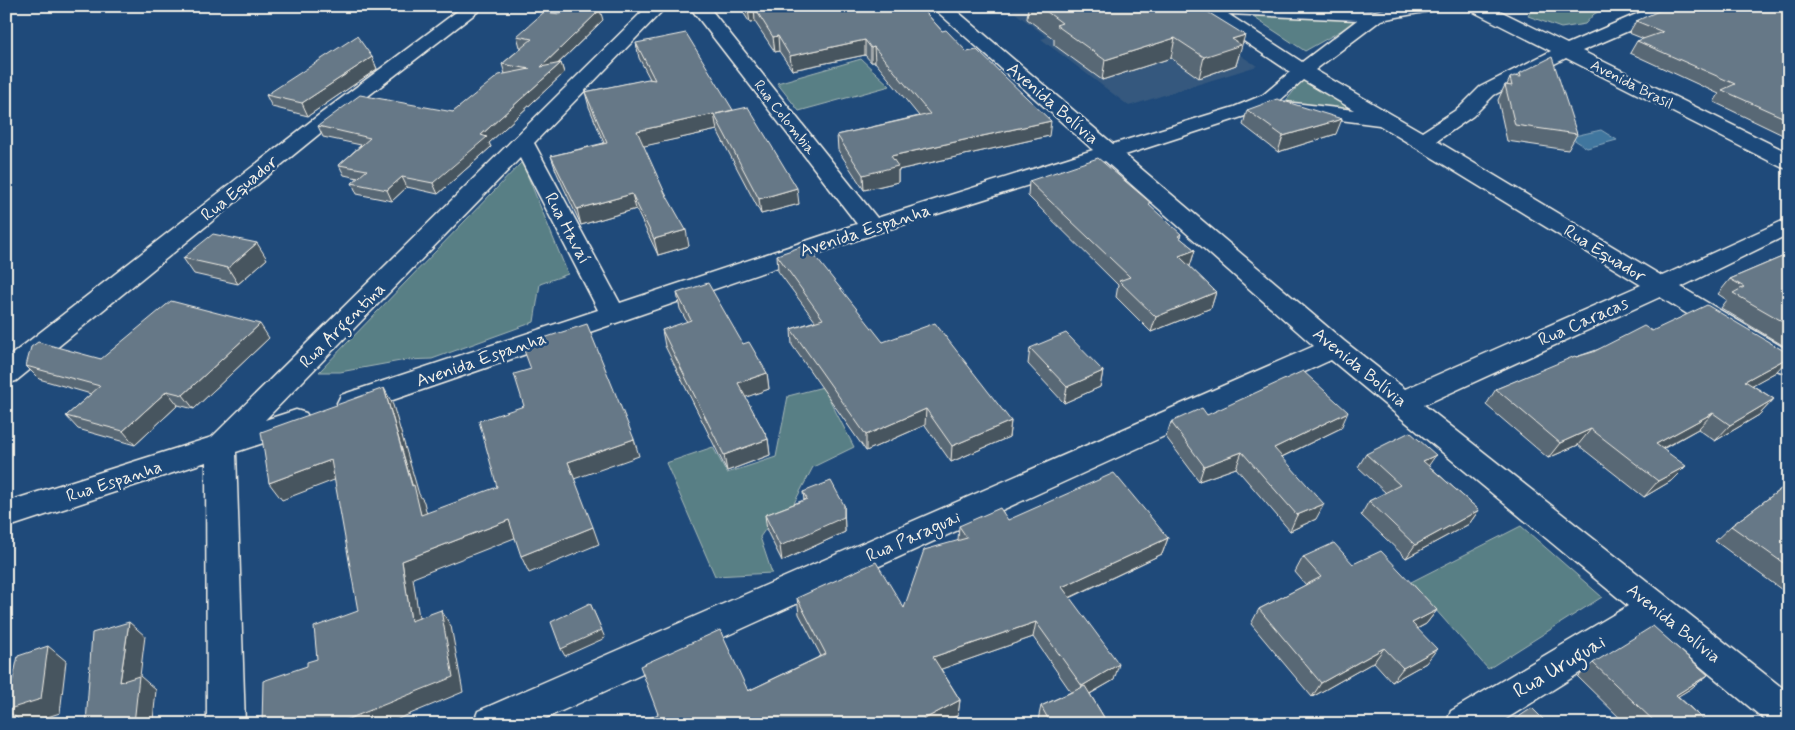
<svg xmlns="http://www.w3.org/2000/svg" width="1795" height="730" font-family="Mynerve,sans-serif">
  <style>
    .built { fill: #34587e }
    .green { fill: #597f85; stroke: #a6b8b6 }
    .water { fill: #41769e; stroke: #89a7bc }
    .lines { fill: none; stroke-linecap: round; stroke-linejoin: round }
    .minor-casing { stroke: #f4f1e8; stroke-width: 3 }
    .minor { fill: #1f4a7a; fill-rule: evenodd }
    .wall { fill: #586774; stroke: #f4f1e8 }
    .shaded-wall { fill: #47545e; stroke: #f4f1e8 }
    .building { fill: #667887; stroke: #f4f1e8 }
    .labels { text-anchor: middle; stroke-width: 5; stroke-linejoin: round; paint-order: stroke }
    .far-street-label { font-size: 15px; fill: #f4f1e8; stroke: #1f4a7a }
    .street-label { font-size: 18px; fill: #f4f1e8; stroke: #1f4a7a }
    .near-street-label { font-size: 21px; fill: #f4f1e8; stroke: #1f4a7a }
  </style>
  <rect width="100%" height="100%" fill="#1f4a7a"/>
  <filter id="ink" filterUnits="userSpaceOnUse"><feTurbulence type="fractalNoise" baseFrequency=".02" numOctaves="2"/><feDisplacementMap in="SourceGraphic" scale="10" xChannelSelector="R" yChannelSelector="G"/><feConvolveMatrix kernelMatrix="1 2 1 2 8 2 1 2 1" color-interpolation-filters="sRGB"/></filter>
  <g filter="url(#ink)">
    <!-- built -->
    <path class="built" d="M1006 6H1164L1257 66 1129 106 1041 39 1047 37Z"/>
    <!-- green -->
    <path class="green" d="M1534 6H1610L1594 14 1585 24 1561 28 1528 16Z
      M1247 13 1360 20 1305 51Z
      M861 59 890 86 799 111 777 83Z
      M1305 77 1369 114 1285 102Z
      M522 162 568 274 540 284 534 322 432 359 406 360 340 372H319Z
      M823 387 854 447 813 467 792 507 767 527 760 537 772 573 715 576 666 463 713 447 727 473 776 457 788 396Z
      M1521 526 1602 597 1488 669 1411 582Z"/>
    <!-- water -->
    <path class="water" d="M1601 130 1617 140 1587 148 1570 137Z"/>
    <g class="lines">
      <!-- minor casing -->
      <g class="minor-casing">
        <path id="minor" d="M464 6H485L329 126 16 381 6 384V359L315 118Z
          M648 6H667L534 143 620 303 857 224 689 6H708L877 218 1093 150 931 6H951L1113 144 1234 107 1263 95 1290 72 1199 11 1195 6H1293L1375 11 1399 6H1439L1436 10 1430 11 1381 20 1315 70 1422 132 1459 108 1480 87 1551 51 1470 10 1467 6H1490L1567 44 1655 6H1680L1677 10 1582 51 1789 153V169L1781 167 1566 58 1494 95 1473 116 1437 141 1662 276 1789 218V234L1681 287 1789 351V374L1779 371 1660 297 1424 405 1789 693V724H1770L1653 627 1498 724H1446L1451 711 1628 606 1331 360 533 724H473L478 711 1314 346 1105 161 880 232 361 411 351 414 341 411 337 403 341 395 598 310 520 158 265 420 296 410 306 413 311 421 306 429 236 452 245 724H207L206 462 6 528V502L212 437ZM1228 14 1357 20 1302 62ZM1303 80 1354 110 1285 102 1278 104 1275 108 1278 112 1379 125 1641 285 1405 389 1344 341 1125 155 1248 115 1277 103Z"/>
      </g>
      <!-- minor -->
      <use href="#minor" class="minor"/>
    </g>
    <!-- wall -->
    <path class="wall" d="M739 6H920L942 31 967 52 1049 136 898 170V182L864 190 838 150 837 135 919 116 875 62H871L865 55 792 70 779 51 775 52 755 22 750 23Z
      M1028 6H1198L1239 55 1236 65 1199 78 1171 58 1102 80 1054 45V39L1027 19Z
      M1789 6V138L1714 102 1719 94 1630 53 1637 41 1644 39 1629 33 1636 21Z
      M603 20 558 64 561 63 564 73 489 143 491 147 438 194 407 187 392 201 357 194 352 183 358 178 344 175 339 165 361 145 323 137 318 126 453 112 505 74 502 64 522 47H520L517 36Z
      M636 43 733 110 799 204 761 214 717 130 643 146 689 246 658 255 636 209 581 225 556 171 551 156 604 143 589 107 585 92 650 79 639 58Z
      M372 57 377 69 308 116 272 107 266 95Z
      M1520 73 1577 134 1568 150 1507 141 1498 100 1505 85H1507L1510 78 1518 76Z
      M1247 110 1336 134 1278 152 1243 125Z
      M1029 181 1181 234 1180 238 1195 250 1190 266V267L1216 292 1211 308 1151 332 1116 297 1118 285 1028 196Z
      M1789 254V349L1721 308 1727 300 1718 294 1730 279Z
      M777 255 883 342 1011 421 1009 437 951 462 925 425 866 451 792 345 791 329 815 321 778 271Z
      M183 258 267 259 238 284 194 274Z
      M677 293 743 344 767 373 769 389 745 397 768 439 770 455 727 471 665 346 662 330 687 322 680 309Z
      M1652 331 1776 372 1752 385 1774 399 1759 415 1715 441 1698 429 1663 449 1671 481 1644 497 1578 445 1548 458 1486 405 1496 389 1576 357Z
      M269 338 194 409 178 405 135 445 78 429 66 416 91 394 39 379 26 366 101 359Z
      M1030 348 1103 371 1100 387 1064 403 1028 364Z
      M1207 415 1341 428 1282 457 1316 519 1290 531 1236 468 1199 481 1166 437 1171 422Z
      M1366 454 1429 466 1479 510 1469 524 1406 558 1361 515 1369 501 1386 493 1358 467Z
      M1789 483V595L1715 541 1731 526Z
      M803 492 844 505 845 532 782 561 767 531 765 515 804 500Z
      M1008 520 1168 538 1162 554 1070 598 1114 680 1090 694 1108 724H1040L1038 720 1041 706 1071 692 1033 637 941 669 960 700 958 715 748 691 821 656 799 614 797 598 904 608 958 540 959 526Z
      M1303 557 1353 564 1437 610 1426 624 1417 629 1426 663 1392 682 1374 662 1312 697 1251 624 1259 609 1306 585 1295 572Z
      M1593 663 1708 675 1690 689 1678 696 1708 724H1626L1578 677Z"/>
    <!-- shaded-wall -->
    <path class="shaded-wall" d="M754 7 755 22 750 23 748 9Z
      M600 10 603 20 544 77 541 67Z
      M1245 35 1236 65 1199 78 1204 57 1232 39Z
      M778 36 779 51 775 52 773 37Z
      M1175 38 1171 58 1102 80 1105 60Z
      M865 40V55L792 70 790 56Z
      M874 47 875 62H871V48Z
      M372 57 377 69 308 116 302 103Z
      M561 63 564 73 489 143 491 147 438 194 433 183 481 135Z
      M714 114 717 130 640 147 637 131Z
      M1342 119 1336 134 1278 152 1283 136Z
      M1051 121 1049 136 898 170V182L864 190 863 175 891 156Z
      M402 177 407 187 392 201 387 190Z
      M797 188 799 204 761 214 759 199Z
      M632 194 636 209 581 225 577 209Z
      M686 230 689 246 658 255 654 239Z
      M257 243 267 259 238 284 228 268Z
      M1195 250 1190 266 1175 272 1179 256Z
      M1216 292 1211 308 1151 332 1156 317Z
      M260 324 269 338 194 409 183 395Z
      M1789 357V358L1776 372 1731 397 1745 381Z
      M1103 371 1100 387 1064 403 1067 387Z
      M767 373 769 389 741 399 738 383Z
      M384 388 393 405 419 494 424 502 431 532 421 515Z
      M167 391 178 405 135 445 123 431Z
      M1774 399 1759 415 1715 441 1730 425Z
      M926 409 925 425 866 451V435Z
      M1348 412 1341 428 1267 464 1274 448Z
      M1713 413 1698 429 1643 459 1656 444Z
      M1011 421 1009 437 951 462 952 446Z
      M1591 429 1578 445 1548 458 1560 443Z
      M634 439 639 456 574 479 568 462Z
      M768 439 770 455 727 471 724 455Z
      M1242 452 1236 468 1199 481 1204 466Z
      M1436 455 1427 468 1423 461Z
      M331 460 342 477 282 500 269 483Z
      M1686 466 1671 481 1644 497 1658 481Z
      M1324 504 1316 519 1290 531 1297 515Z
      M844 505 845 532 782 561 780 546Z
      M1479 510 1469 524 1406 558 1415 545Z
      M509 520 517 537 413 578 422 637 411 621 402 561Z
      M593 527 599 544 529 573 521 556Z
      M1168 538 1162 554 1058 603 1062 587Z
      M590 603 605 638 565 656 561 649Z
      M441 610 451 626 463 692 386 724H336Z
      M1437 610 1426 624 1401 637 1412 623Z
      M129 622 145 636 140 676 156 690 153 721 157 724H134L120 682Z
      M1036 622 1033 637 933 672V657Z
      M48 646 66 661 60 713 25 724 6 710Z
      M1384 648 1374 662 1312 697 1321 683Z
      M1437 649 1426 663 1392 682 1403 668Z
      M1119 664 1114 680 1077 701 1082 686Z
      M1708 675 1690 689 1659 708 1676 695Z
      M960 700 958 715 942 724H915Z"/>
    <!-- building -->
    <path class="building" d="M570 6H597L600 10 541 67 561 63 481 135 487 137 433 183 402 177 387 190 352 183 367 170 339 165 370 138 318 126 360 95 453 112 499 75 530 69 502 64 532 39 517 36 544 12 560 14Z
      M747 6H920L942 31 946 30 967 52 977 50 1051 121 891 156 898 166 863 175 837 135 930 114 874 47 871 48 865 40 790 56 778 36 773 37 754 7 748 9Z
      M1039 6H1198L1245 35 1232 39 1241 45 1204 57 1175 38 1105 60 1056 25 1062 23Z
      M1670 6H1789V120L1722 90 1735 84 1637 41 1663 32 1636 21Z
      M686 33 733 110 716 114 748 107 797 188 759 199 714 114 637 131 665 193 686 230 654 239 632 194 577 209 551 156 607 143 585 92 648 79 655 80 636 43Z
      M357 36 372 57 302 103 266 95Z
      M1552 57 1577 134 1515 125 1505 85 1512 86 1510 78 1514 76 1521 77 1520 73Z
      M1277 99 1342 119 1283 136 1247 110Z
      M1098 158 1152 204 1149 205 1181 234 1178 236 1195 250 1179 256 1216 292 1156 317 1119 281 1130 277 1029 181Z
      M213 234 257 243 228 268 183 258Z
      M806 245 883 342 935 323 1011 421 952 446 926 409 866 435 791 329 823 319 777 255Z
      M1789 254V325L1733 293 1744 287 1730 279Z
      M708 283 743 344 749 342 767 373 738 383 768 439 724 455 662 330 691 320 677 293Z
      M171 301 260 324 183 395 167 391 123 431 66 416 100 386 26 366 31 347 38 342 101 359Z
      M1707 305 1789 354V357L1745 381 1774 399 1730 425 1713 413 1656 444 1686 466 1658 481 1591 429 1560 443 1496 389 1575 356 1576 357 1593 352 1644 326 1652 331Z
      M587 324 634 439 568 462 593 527 521 556 509 520 402 561 411 621 441 610 453 677 336 724H262L263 681 307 666V662L317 659 314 627 358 611 331 460 269 483 261 432 384 388 412 486 414 485 421 515 497 487 479 421 524 406 514 374 531 369 522 345Z
      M1066 333 1103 371 1067 387 1030 348Z
      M1303 371 1348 412 1274 448 1324 504 1297 515 1242 452 1204 466 1171 422 1202 408 1207 415Z
      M1410 432 1436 455 1423 461 1479 510 1415 545 1369 501 1400 485 1366 454Z
      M1114 473 1168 538 1062 587 1119 664 1082 686 1036 622 933 657 960 700 915 724H637L658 714 640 666 720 630 748 691 826 654 797 598 876 562 904 608 924 550 967 538 959 526 1000 508 1008 520Z
      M831 481 844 505V517L780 546 765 515 807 499 803 492Z
      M1789 483V567L1731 526Z
      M1334 543 1353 564 1381 551 1437 610 1412 623 1437 649 1403 668 1384 648 1321 683 1259 609 1321 577 1303 557Z
      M590 603 602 630 561 649 551 622Z
      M129 622 120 682 139 676 134 724H86L92 633Z
      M1653 626 1708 675 1676 695 1708 724H1657L1593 663Z
      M48 646 41 699 6 710 18 656Z
      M1085 686 1108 724H1051L1041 706Z
      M1532 708 1548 724H1508Z
      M151 719V724H139Z"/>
  </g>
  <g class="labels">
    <!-- far-street labels -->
    <g class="far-street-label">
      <text transform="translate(1632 84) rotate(27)" y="5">Avenida Brasil</text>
      <text transform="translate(785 117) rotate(52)" y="5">Rua Colombia</text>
    </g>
    <!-- street labels -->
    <g class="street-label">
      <text transform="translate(1053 103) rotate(41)" y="6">Avenida Bolívia</text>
      <text transform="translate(239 188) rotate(-39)" y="6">Rua Equador</text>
      <text transform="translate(568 228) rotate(62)" y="6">Rua Havaí</text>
      <text transform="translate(865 230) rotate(-18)" y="6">Avenida Espanha</text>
      <text transform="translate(1605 253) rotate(32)" y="6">Rua Equador</text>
      <text transform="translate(1583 321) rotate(-24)" y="6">Rua Caracas</text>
      <text transform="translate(342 325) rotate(-45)" y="6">Rua Argentina</text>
      <text transform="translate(481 359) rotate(-19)" y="6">Avenida Espanha</text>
      <text transform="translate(1360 367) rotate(39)" y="6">Avenida Bolívia</text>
      <text transform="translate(114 481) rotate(-18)" y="6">Rua Espanha</text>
      <text transform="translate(913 536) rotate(-24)" y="6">Rua Paraguai</text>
      <text transform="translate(1674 623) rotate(39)" y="6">Avenida Bolívia</text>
    </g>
    <!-- near-street labels -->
    <g class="near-street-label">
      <text transform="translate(1559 666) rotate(-31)" y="7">Rua Uruguai</text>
    </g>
  </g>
  <!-- margin -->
  <rect width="1795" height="730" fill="none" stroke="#1f4a7a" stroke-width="25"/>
  <rect x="12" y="12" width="1770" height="705" fill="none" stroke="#f4f1e8" stroke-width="2" filter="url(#ink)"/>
</svg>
